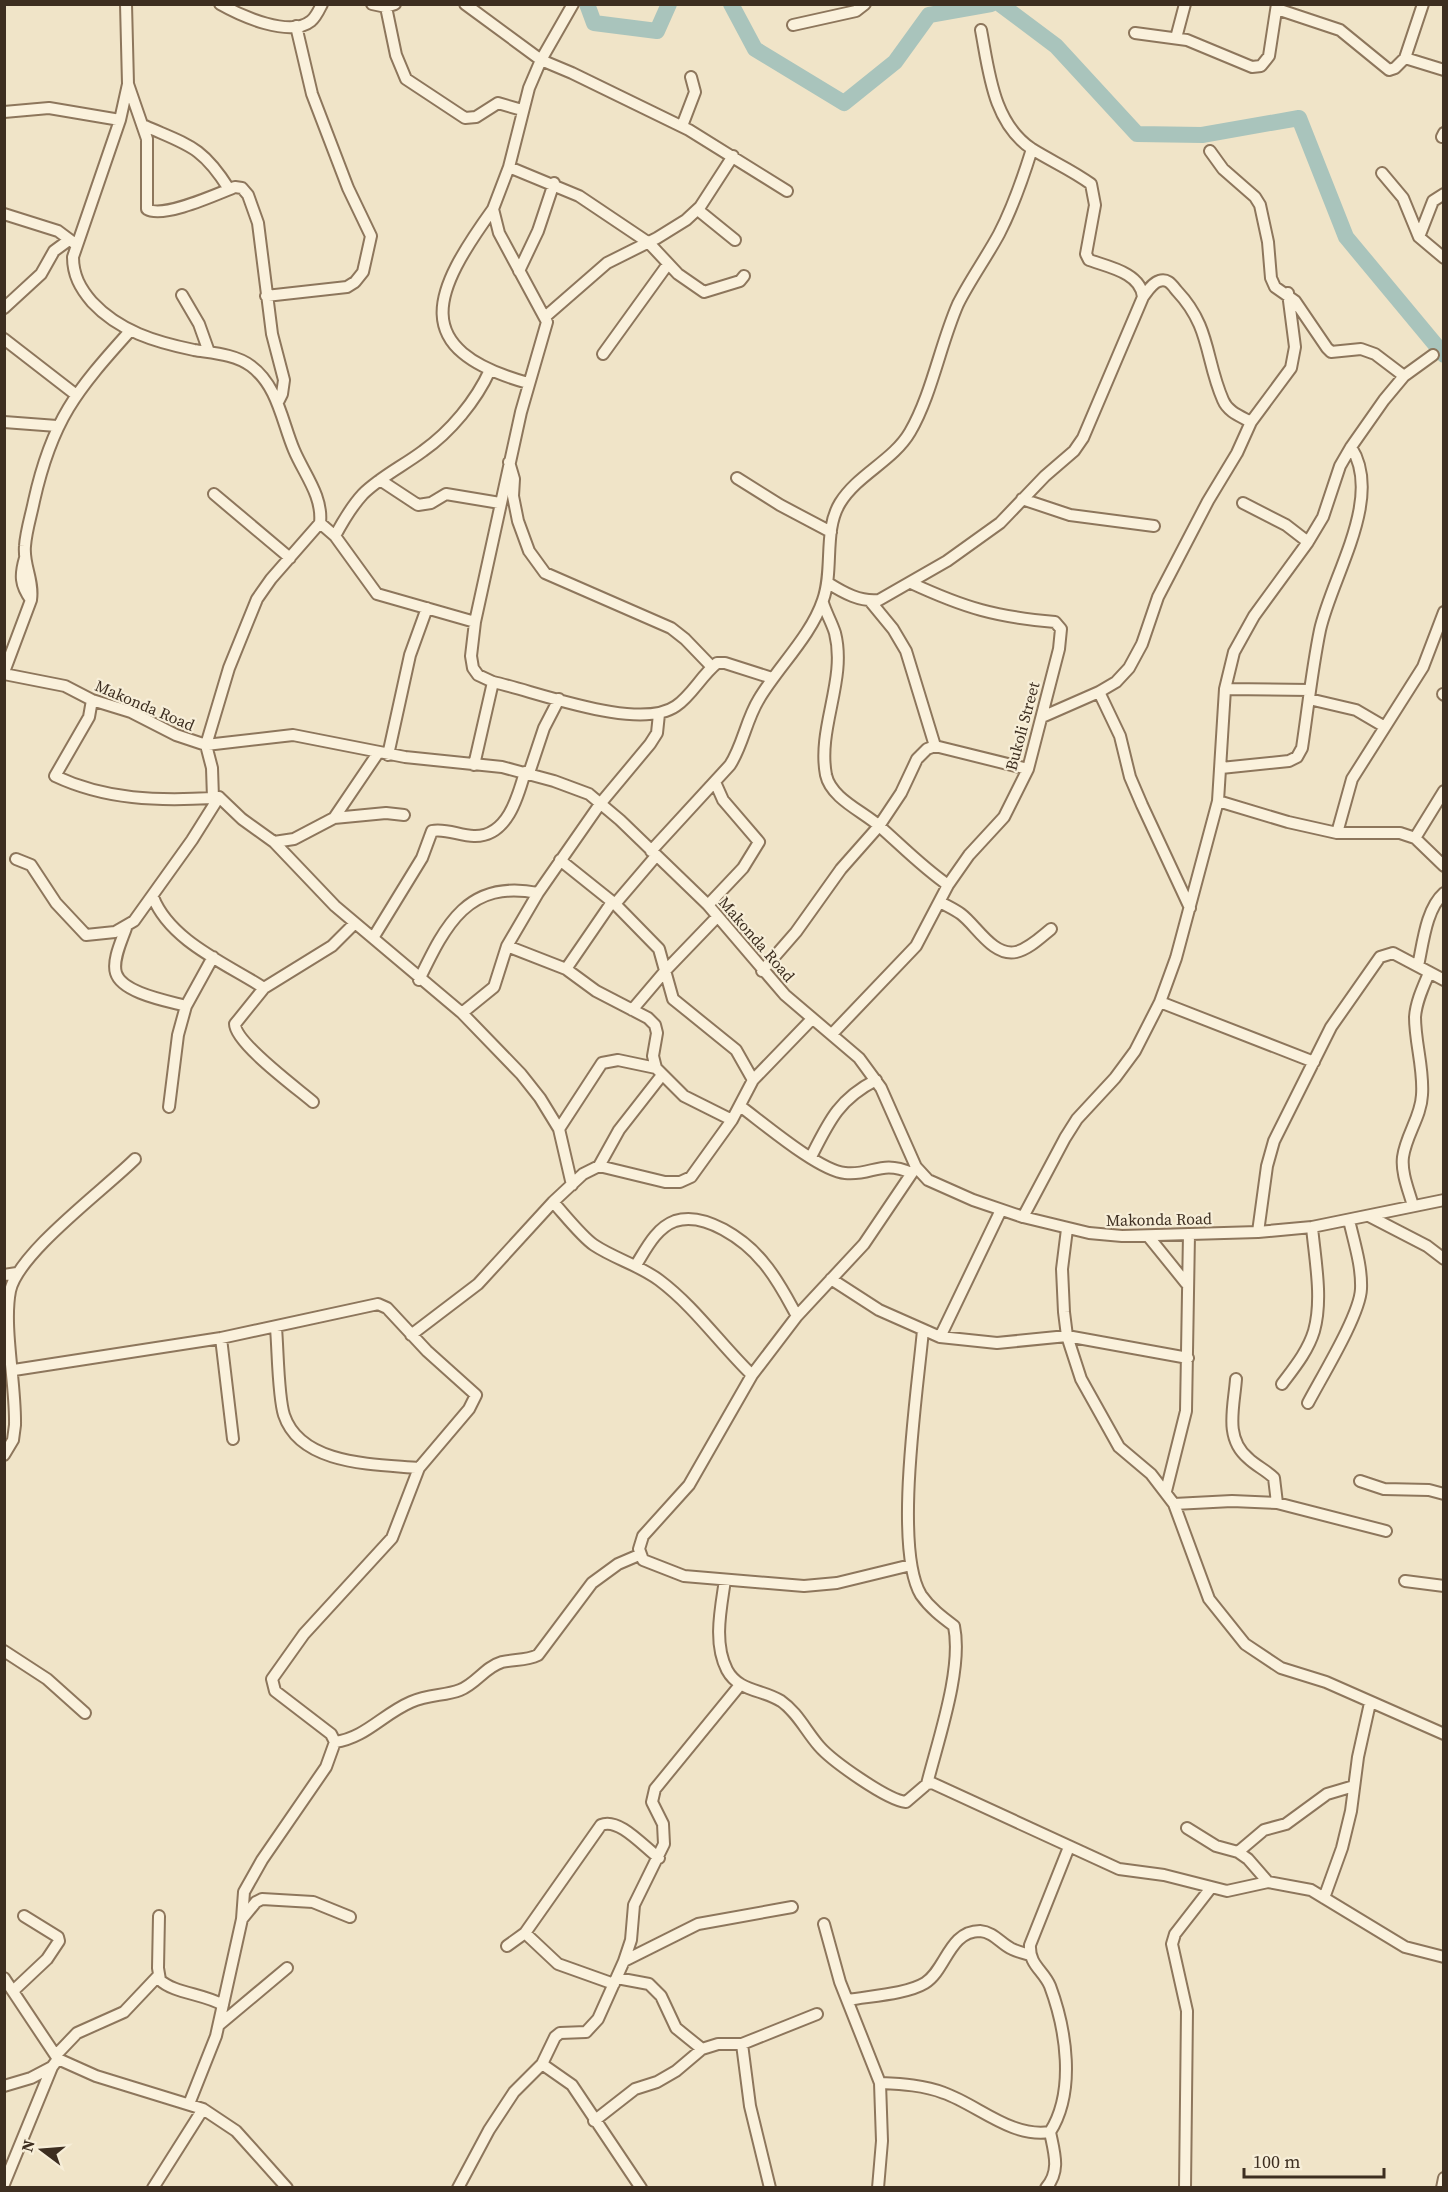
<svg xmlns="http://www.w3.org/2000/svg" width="1448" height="2192" font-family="'Source Serif 4',serif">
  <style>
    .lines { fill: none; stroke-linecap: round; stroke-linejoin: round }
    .river { stroke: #a9c4bc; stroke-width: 16 }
    .minor-casing { stroke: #8d765c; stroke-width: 14 }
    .minor { stroke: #faf1dc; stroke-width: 10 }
    .labels { text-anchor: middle; stroke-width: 4.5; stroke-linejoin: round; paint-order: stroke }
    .street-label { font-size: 16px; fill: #3d2e20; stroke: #f7eed8 }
  </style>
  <rect width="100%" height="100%" fill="#f0e4c8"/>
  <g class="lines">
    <!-- river -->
    <path class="river" d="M587 4 594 23 657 31 669 4
      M731 4 755 49 844 103 895 62 929 15 991 4
      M1000 4 1056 46 1137 134 1202 135 1299 118 1346 237 1444 355"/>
    <!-- minor casing -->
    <g class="minor-casing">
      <path id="minor" d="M220 4C241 16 290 38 311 21 316 17 319 10 322 4
        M372 4 386 7 395 4
        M465 4 541 60 572 73 689 130 787 191
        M573 4 541 60 529 88 509 167 493 209 499 233 547 322 521 412 475 622 471 656 473 668 478 675 493 682C535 691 639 732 676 706 692 695 701 676 717 663H725L772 678
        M386 7 396 55 406 79 465 118 476 117 498 103 522 110
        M1277 9 1340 30 1389 70 1395 68 1405 58 1444 70
        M793 25 856 11 865 4
        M1135 33 1187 40 1252 67 1261 66 1269 56 1277 4
        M1176 38 1185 4
        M1405 58 1423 4
        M128 84 147 139V209C163 219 217 194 235 187L242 188 248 195 258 223 272 334 284 380 282 394 278 402
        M4 112 49 108 120 120
        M145 126C188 145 202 146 229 189
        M682 126 695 92 691 77
        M1442 137 1444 133
        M1210 151 1223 169 1255 197 1260 205 1268 242 1271 278 1275 287 1295 301 1327 348 1331 352 1361 349 1375 354 1404 376
        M509 167 579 196 649 243 678 274 704 292 740 281 744 276
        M1382 173 1403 198 1419 237 1444 258
        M493 209C434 291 406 349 528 383
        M698 210 735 240
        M4 214 58 231 74 243
        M1419 237 1433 201 1444 194
        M519 271 538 231 554 183
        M182 295 199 324 209 352
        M266 296 347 287 355 282 363 272 371 236 348 188 312 94 296 26
        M1143 297C1147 292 1152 283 1159 281 1168 278 1172 285 1177 291 1211 327 1205 359 1223 400 1228 412 1240 416 1251 422
        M4 308 41 274 54 251 69 240
        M545 317 607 263 657 238 686 220 700 207 733 156
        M4 339 75 394
        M603 354 668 264
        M4 422 57 426
        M509 462 514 479 513 496 518 521 529 551 545 573 671 628 685 639 712 667
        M737 478 780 505 831 532
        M380 480 418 505 431 503 446 494 500 503
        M214 494 290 558
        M1022 499 1070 515 1154 526
        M1243 503 1286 525 1308 542
        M320 523 335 536 377 594 475 622
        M335 536C343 521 351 507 363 494 380 477 403 466 423 451 450 432 476 401 490 370
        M25 558C20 575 20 585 31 600
        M828 583C844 593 860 602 879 600L947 561 1000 523 1045 476 1074 451 1083 438 1143 297C1141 273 1109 267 1089 260L1086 254 1095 205 1091 184C1072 170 1051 161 1032 149 993 123 989 72 981 30
        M870 601 893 629 906 651 935 746
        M823 603C826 613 832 623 835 633 847 680 817 728 826 775 831 798 862 811 878 825 902 846 922 867 948 885
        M4 672 31 600C34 580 23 565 25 546 26 531 31 516 34 501 52 420 76 391 130 331
        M4 674 65 686 92 700 131 712 176 735 206 745 293 735 405 757 502 767 554 781 589 794 620 820 708 905 785 995 859 1058 881 1088 916 1167 928 1180 973 1200 1023 1217 1089 1233 1122 1236 1258 1232 1312 1227 1444 1200
        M1225 689 1310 690
        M1099 692 1120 736 1130 777 1142 805 1190 908
        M1443 694 1444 695
        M1309 699 1356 710 1385 727
        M92 700 89 717 55 776C106 800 158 801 213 798
        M1042 717 1099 692 1116 682 1129 668 1142 644 1158 597 1208 501 1237 453 1251 422 1291 368 1295 347 1288 293
        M388 755 410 655 427 608
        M474 765 493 682
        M1221 768 1289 761 1297 757 1302 748C1308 708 1312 669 1320 630 1332 576 1384 498 1351 447
        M529 773 544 728 559 699
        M219 797 242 819 274 842 335 906 462 1013 521 1074 540 1098 559 1129 572 1185
        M1218 801 1288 822 1337 833H1400L1415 838 1444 866
        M334 818 386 813 404 815
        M1337 833 1352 779 1423 667 1444 612
        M1415 838 1444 791
        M274 842 294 839 334 818 378 753
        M651 851 730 765C743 745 746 720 759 699 778 667 811 636 823 600 834 569 823 531 840 503 858 474 893 461 910 432 932 394 940 345 958 304 970 280 986 258 999 234 1013 207 1023 178 1032 149
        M16 859 31 865 56 903 86 935 115 932 134 921 192 840 219 797 213 798 212 768 206 745 229 668 257 599 271 579 320 523C323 496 304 474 294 450 282 422 278 386 251 366 235 354 212 353 194 350 155 342 119 331 92 302 80 288 73 275 73 257L120 120 128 84 126 4
        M560 860 615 904 659 949 673 999 736 1050 753 1080
        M153 897C170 941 227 964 264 988
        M940 902C947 906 954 909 961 914 976 925 993 957 1016 952 1029 949 1041 937 1051 929
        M615 904 656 856
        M708 905 743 868 759 842 723 800 715 782
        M126 928C122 940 112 960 116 973 122 993 168 1001 186 1006
        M373 938 422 858 432 831C446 828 460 836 474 836 507 837 518 797 525 772
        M507 946 566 969 596 991 648 1018 655 1025 657 1033 653 1056 656 1068 684 1096 732 1120
        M1418 966C1423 943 1426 909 1444 893
        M566 969 612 902
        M762 971 796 932 841 869 879 826 901 793 917 759 927 749 935 746 1028 769
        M419 980C446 924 468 879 538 893
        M1160 1002 1314 1062
        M632 1010 666 970 717 917
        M462 1013 494 987 507 946 538 893 600 804 650 744 657 733 659 714
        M832 1034 916 946 948 885 969 855 1004 817 1028 769 1059 649 1061 629 1055 622C996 617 965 608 911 583
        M313 1102C298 1089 235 1043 235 1024L264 988 332 946 355 923
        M740 1106C762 1122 819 1171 845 1173 873 1176 880 1159 912 1173
        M169 1107 178 1035 186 1006 213 957
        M559 1129 602 1063 618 1060 656 1068
        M811 1157C829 1121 839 1099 876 1080
        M599 1166 619 1130 662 1075
        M553 1202C564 1214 582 1237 594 1245 615 1259 639 1265 659 1280 695 1307 720 1344 752 1375
        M1413 1206C1409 1191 1401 1173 1403 1157 1406 1135 1421 1117 1422 1095 1424 1069 1415 1043 1415 1017 1416 1002 1423 987 1429 973
        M1369 1216 1427 1246 1444 1259
        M1023 1217 1065 1138 1077 1119 1115 1078 1135 1051 1160 1002 1176 958 1218 801 1225 689 1234 652 1254 616 1308 542 1323 517 1340 466 1351 447 1384 400 1404 376 1433 355
        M1067 1229 1062 1269 1064 1312 1067 1336 1081 1379 1119 1447 1151 1474 1174 1504 1209 1599 1245 1644 1281 1668 1326 1682 1444 1734
        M1258 1232 1267 1166 1274 1141 1331 1027 1380 957 1393 953 1444 980
        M1148 1236 1186 1283
        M636 1265C646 1249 656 1228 675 1221 705 1211 745 1240 763 1262 777 1278 787 1298 797 1316
        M4 1275 17 1273
        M831 1279 879 1310 940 1337 997 1343 1067 1336 1188 1358
        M276 1328C278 1351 278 1396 284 1415 301 1466 376 1464 419 1468
        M923 1330C918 1387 893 1549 921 1595 930 1608 942 1617 954 1626 963 1669 938 1740 927 1784
        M411 1335 478 1284 553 1202 583 1174 599 1166 665 1182H680L691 1177 732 1120 753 1080 812 1019
        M940 1337 1001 1210
        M221 1338 233 1439
        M14 1370 221 1338 378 1304 387 1308 427 1351 476 1395 469 1409 419 1468 392 1538 304 1634 272 1679 275 1691 331 1734 335 1742 326 1767 262 1860 244 1892 242 1919 216 2036 189 2104
        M1236 1379C1234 1407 1224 1438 1248 1458 1256 1466 1266 1470 1274 1478L1277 1503
        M1282 1384C1294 1368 1308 1351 1314 1331 1323 1299 1315 1260 1312 1227
        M1308 1403C1321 1378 1360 1315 1361 1289 1362 1266 1354 1242 1349 1220
        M4 1455 13 1440 15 1425C16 1385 3 1327 10 1291 18 1253 105 1189 135 1159
        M1360 1481 1384 1489 1429 1490 1444 1494
        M1166 1491 1186 1411 1189 1234
        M1174 1504 1232 1501 1277 1503 1386 1531
        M911 1565 837 1583 804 1586 684 1576 643 1560 639 1549 643 1536 689 1485 752 1375 797 1316 864 1244 916 1167
        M725 1580C721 1608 713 1643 727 1670 739 1692 762 1689 781 1701 797 1712 806 1731 819 1746 832 1761 887 1800 906 1802L927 1784 932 1783 1119 1869 1164 1875 1227 1891 1268 1882 1311 1890 1405 1947 1444 1957
        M1405 1581 1444 1586
        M4 1651 47 1679 85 1713
        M335 1742C365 1738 383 1714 411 1702 429 1694 445 1696 460 1690 476 1684 485 1667 502 1662 515 1659 526 1661 538 1655L592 1583 618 1564 639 1555
        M1187 1828 1216 1846 1238 1852 1248 1859 1268 1882
        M1238 1852 1264 1830 1286 1824 1327 1794 1354 1786
        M1324 1898 1342 1848 1351 1811 1358 1757 1370 1703
        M159 1916 158 1968 160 1980C173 1993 205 1994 223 2005
        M242 1919 256 1902 262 1899 313 1902 350 1917
        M824 1924 840 1982 880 2083 882 2141 878 2188
        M525 1933 558 1964 614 1984
        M507 1946 525 1933 601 1825C619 1817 644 1847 659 1858
        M624 1961 698 1924 792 1907
        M4 1978 58 2059 96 2076 203 2109 236 2131 287 2188
        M617 1978 649 1984 661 1996 676 2028 702 2049
        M13 1991 47 1959 59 1941 58 1937 24 1916
        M848 2000C870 1996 907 1994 925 1983 946 1970 949 1931 980 1931 994 1932 1001 1944 1012 1949 1018 1952 1024 1953 1030 1955
        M219 2025 287 1968
        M742 2044 750 2106 770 2188
        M56 2055 77 2033 124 2012 159 1975
        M542 2064 572 2085 641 2188
        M880 2083C901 2084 924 2085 944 2093 978 2105 1011 2138 1050 2132 1076 2091 1066 2029 1050 1986 1043 1970 1029 1965 1030 1945L1069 1847
        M4 2086 31 2078 52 2067
        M594 2121 635 2089 657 2082 676 2071 702 2049 718 2044H742L817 2014
        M4 2184 52 2067 58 2059
        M153 2188 203 2109
        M458 2188 489 2130 514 2092 542 2064 555 2037 560 2033 586 2032 598 2019 624 1961 631 1940 634 1905 664 1844 663 1824 652 1802 655 1789 740 1685
        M1046 2188C1061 2171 1054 2152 1050 2132
        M1185 2188 1187 2011 1172 1944 1175 1934 1210 1889
        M1442 2188 1444 2178"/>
    </g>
    <!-- minor -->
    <use href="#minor" class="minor"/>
  </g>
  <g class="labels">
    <!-- street labels -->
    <g class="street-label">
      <text transform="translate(145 705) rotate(23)" y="6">Makonda Road</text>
      <text transform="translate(1022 726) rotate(-75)" y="6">Bukoli Street</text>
      <text transform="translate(757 939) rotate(49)" y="6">Makonda Road</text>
      <text transform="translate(1159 1219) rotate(-1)" y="6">Makonda Road</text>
    </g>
  </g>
  <!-- border -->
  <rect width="1448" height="2192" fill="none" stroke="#3d2e20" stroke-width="12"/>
  <!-- north arrow -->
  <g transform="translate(42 2150) rotate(286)" stroke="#f7eed8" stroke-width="4.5" paint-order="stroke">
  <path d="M0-4.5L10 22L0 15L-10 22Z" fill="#3d2e20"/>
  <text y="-9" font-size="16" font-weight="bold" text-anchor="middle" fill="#3d2e20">N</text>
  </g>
  <!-- scale -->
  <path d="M1244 2168v9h140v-9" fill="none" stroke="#3d2e20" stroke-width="3"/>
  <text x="1253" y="2168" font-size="18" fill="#3d2e20" stroke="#f7eed8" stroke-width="4.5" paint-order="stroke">100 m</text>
</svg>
